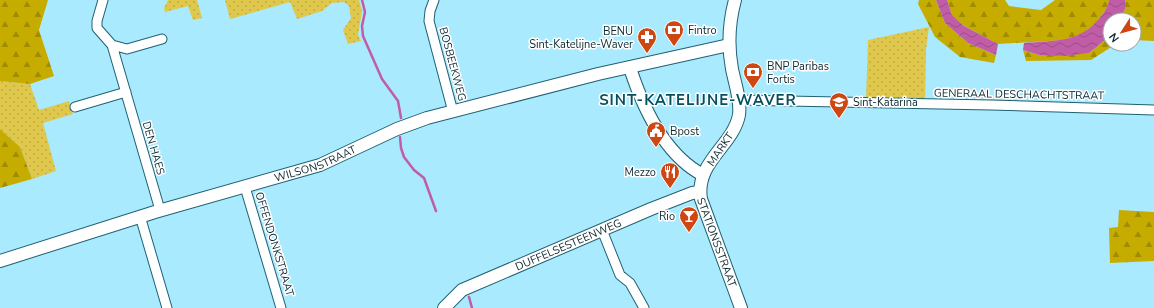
<svg xmlns="http://www.w3.org/2000/svg" width="1154" height="308" font-family="'Nunito Sans',sans-serif">
  <style>
    .grass { fill: url(#grass-dots) }
    .forest { fill: url(#forest-firs) }
    .water { fill: url(#water-waves) }
    .lines { fill: none; stroke-linecap: round; stroke-linejoin: round }
    .stream { stroke: #c05da6; stroke-width: 2.5 }
    .minor-casing { stroke: #1f6172; stroke-width: 11 }
    .tertiary-casing { stroke: #1f6172; stroke-width: 14 }
    .minor { stroke: #fff; stroke-width: 9 }
    .tertiary { stroke: #fff; stroke-width: 12 }
    .labels { text-anchor: middle; stroke-width: 3; stroke-linejoin: round; paint-order: stroke }
    .poi-label { font-size: 11px; fill: #0c272f; stroke: #fff; text-anchor: start }
    .street-label { font-size: 11px; fill: #0c272f; stroke: #fff }
    .district-label { font-size: 15px; font-weight: bold; letter-spacing: 1px; fill: #035060; stroke: #fff }
  </style>
  <defs>
    <pattern id="grass-dots" width="8" height="8" patternUnits="userSpaceOnUse"><rect width="8" height="8" fill="#e0c84d"/><path d="M2 2h.1M6 6h.1" fill="none" stroke="#bfac44" stroke-width="1.8" stroke-linecap="round"/></pattern>
    <pattern id="forest-firs" width="22" height="20" patternUnits="userSpaceOnUse"><rect width="22" height="20" fill="#c7ac00"/><path d="M5 1l3.5 6h-7zM16 11l3.5 6h-7z" fill="#a08c03"/></pattern>
    <pattern id="water-waves" width="16" height="10" patternUnits="userSpaceOnUse"><rect width="16" height="10" fill="#c05da6"/><path d="M0 5q4-4 8 0t8 0" fill="none" stroke="#9a4d88"/></pattern>
  </defs>
  <rect width="100%" height="100%" fill="#a9eafe"/>
  <!-- grass -->
  <path class="grass" d="M168 0H197L202 18 193 20 188 6 165 12 164 8Z
    M225 0H359L362 11 358 35 361 41 348 44 343 30 351 18 349 6 344 2 332 3 322 11 297 19 290 2 230 19Z
    M929 27 926 50 925 100 866 99 868 40Z
    M0 81 30 84 39 110 69 101 73 114 43 123 56 171 32 179 20 147 0 129Z"/>
  <!-- forest -->
  <path class="forest" d="M0 0H48L39 30 54 76 30 84 0 81Z
    M919 0H936L945 23 968 43 996 55 994 63 960 57 935 37 918 4Z
    M947 0H1005L1009 6 1041 10 1055 0H1109L1108 6 1096 23 1083 33 1066 40 998 44 964 26 952 15Z
    M1125 0H1154V41L1134 40V20H1120L1125 9Z
    M1110 36V44H1116L1091 60 1026 61 1023 50 1039 55 1089 53Z
    M0 129 20 147 32 179 0 188Z
    M1119 210 1154 212V261L1110 263 1109 228 1118 227Z"/>
  <!-- water -->
  <path class="water" d="M936 0H947L952 15 964 26 998 44 996 55 968 43 945 23Z
    M1109 0H1125V9L1120 20H1110V36L1089 53 1065 56 1039 55 1023 50 1024 43C1054 40 1080 44 1101 16 1105 11 1108 7 1109 0Z"/>
  <g class="lines">
    <!-- stream -->
    <path class="stream" d="M362 0 365 12 362 26 363 36 382 79 398 101 401 118
      M400 137 401 148 404 157 414 170 424 178 436 211
      M469 297 472 308"/>
    <!-- minor casing -->
    <g class="minor-casing">
      <path id="minor" d="M103 0 97 21V28L112 45 160 210
        M434 0 430 11 429 21 453 112
        M112 45 127 49 162 39
        M739 100 991 105 1154 110
        M75 107 126 92
        M245 187 281 308
        M140 216 167 308
        M602 230 620 275 630 283 644 308"/>
    </g>
    <!-- tertiary casing -->
    <g class="tertiary-casing">
      <g id="tertiary">
        <path id="s1" d="M735 0C729 22 728 47 732 69 735 84 741 100 739 115 733 146 695 162 701 199L741 308"/>
        <path d="M630 68C643 108 665 155 703 175"/>
        <path id="s2" d="M0 261 155 212 320 165 397 129 427 118 598 74 729 45"/>
        <path id="s3" d="M444 308 462 290 651 209 692 193 700 192"/>
      </g>
    </g>
    <!-- minor -->
    <use href="#minor" class="minor"/>
    <!-- tertiary -->
    <use href="#tertiary" class="tertiary"/>
  </g>
  <!-- icons -->
  <defs>
    <g id="bank-pin" transform="scale(1)"><path d="M0 17L-7.5 6A9.5 9.5 0 1 1 7.5 6Z" fill="#ce4713" stroke="#fff"/><path d="M-6-4H6V4H-6ZM0-2.3a2.3 2.3 0 1 0 0 4.6a2.3 2.3 0 1 0 0-4.6Z" fill="#fff"/></g>
    <g id="pharmacy-pin" transform="scale(1)"><path d="M0 17L-7.5 6A9.5 9.5 0 1 1 7.5 6Z" fill="#ce4713" stroke="#fff"/><path d="M-2-6h4v4h4v4h-4v4h-4v-4h-4v-4h4Z" fill="#fff"/></g>
    <g id="school-pin" transform="scale(1)"><path d="M0 17L-7.5 6A9.5 9.5 0 1 1 7.5 6Z" fill="#ce4713" stroke="#fff"/><path d="M0-5L7-2L0 1L-7-2ZM-4 1L0 2.5L4 1V4Q0 6-4 4Z" fill="#fff"/></g>
    <g id="civic-pin" transform="scale(1)"><path d="M0 17L-7.5 6A9.5 9.5 0 1 1 7.5 6Z" fill="#ce4713" stroke="#fff"/><path d="M-.6-6.5H3V-4.5H.6V-3L4-1V1h2V6H-6V1h2V-1L-.6-3ZM-1.2 2.5V6h2.4V2.5Z" fill="#fff"/></g>
    <g id="restaurant-pin" transform="scale(1)"><path d="M0 17L-7.5 6A9.5 9.5 0 1 1 7.5 6Z" fill="#ce4713" stroke="#fff"/><path d="M-5-6h1v4h1v-4h1v4h1v-4h1v5L-1.5 .5V6h-2V.5L-5-1ZM5-6V6H3V1.5H1.5Q1.5-4 5-6Z" fill="#fff"/></g>
    <g id="bar-pin" transform="scale(1)"><path d="M0 17L-7.5 6A9.5 9.5 0 1 1 7.5 6Z" fill="#ce4713" stroke="#fff"/><path d="M-6-5H6L.8 .8V4.5H3.5V6h-7V4.5H-.8V.8Z" fill="#fff"/></g>
  </defs>
  <g fill-rule="evenodd">
    <use href="#bank-pin" x="674" y="30"/>
    <use href="#pharmacy-pin" x="647" y="37"/>
    <use href="#bank-pin" x="753" y="72"/>
    <use href="#school-pin" x="839" y="102"/>
    <use href="#civic-pin" x="656" y="131"/>
    <use href="#restaurant-pin" x="670" y="172"/>
    <use href="#bar-pin" x="689" y="216"/>
  </g>
  <g class="labels">
    <!-- poi labels -->
    <g class="poi-label">
      <text x="688" y="34">Fintro</text>
      <text x="633" y="35" text-anchor="end">BENU<tspan x="633" dy="13">Sint-Katelijne-Waver</tspan></text>
      <text x="767" y="70">BNP Paribas<tspan x="767" dy="13">Fortis</tspan></text>
      <text x="853" y="106">Sint-Katarina</text>
      <text x="670" y="135">Bpost</text>
      <text x="656" y="176" text-anchor="end">Mezzo</text>
      <text x="675" y="220" text-anchor="end">Rio</text>
    </g>
    <!-- street labels -->
    <g class="street-label">
      <text transform="translate(453 64) rotate(75)" y="4">BOSBEEKWEG</text>
      <text transform="translate(1019 94) rotate(1)" y="4">GENERAAL DESCHACHTSTRAAT</text>
      <text transform="translate(154 148) rotate(74)" y="4">DEN HAES</text>
      <text transform="translate(720 149) rotate(-56)" y="4">MARKT</text>
      <text dy="4" stroke="none"><textPath href="#s2" startOffset="330">WILSONSTRAAT</textPath></text>
      <text dy="4" stroke="none"><textPath href="#s1" startOffset="257">STATIONSSTRAAT</textPath></text>
      <text transform="translate(275 244) rotate(73)" y="4">OFFENDONKSTRAAT</text>
      <text dy="4" stroke="none"><textPath href="#s3" startOffset="141">DUFFELSESTEENWEG</textPath></text>
    </g>
    <!-- district labels -->
    <g class="district-label">
      <text x="698" y="105">SINT-KATELIJNE-WAVER</text>
    </g>
  </g>
  <!-- north arrow -->
  <g transform="translate(1122 32) rotate(234)"><circle r="19" fill="#ffffff" stroke="#9ea9ac"/>
  <path d="M0-3L7 15L0 10L-7 15Z" fill="#ce4713"/>
  <text y="-6" font-size="11" font-weight="bold" text-anchor="middle" fill="#0c272f">N</text>
  </g>
</svg>
